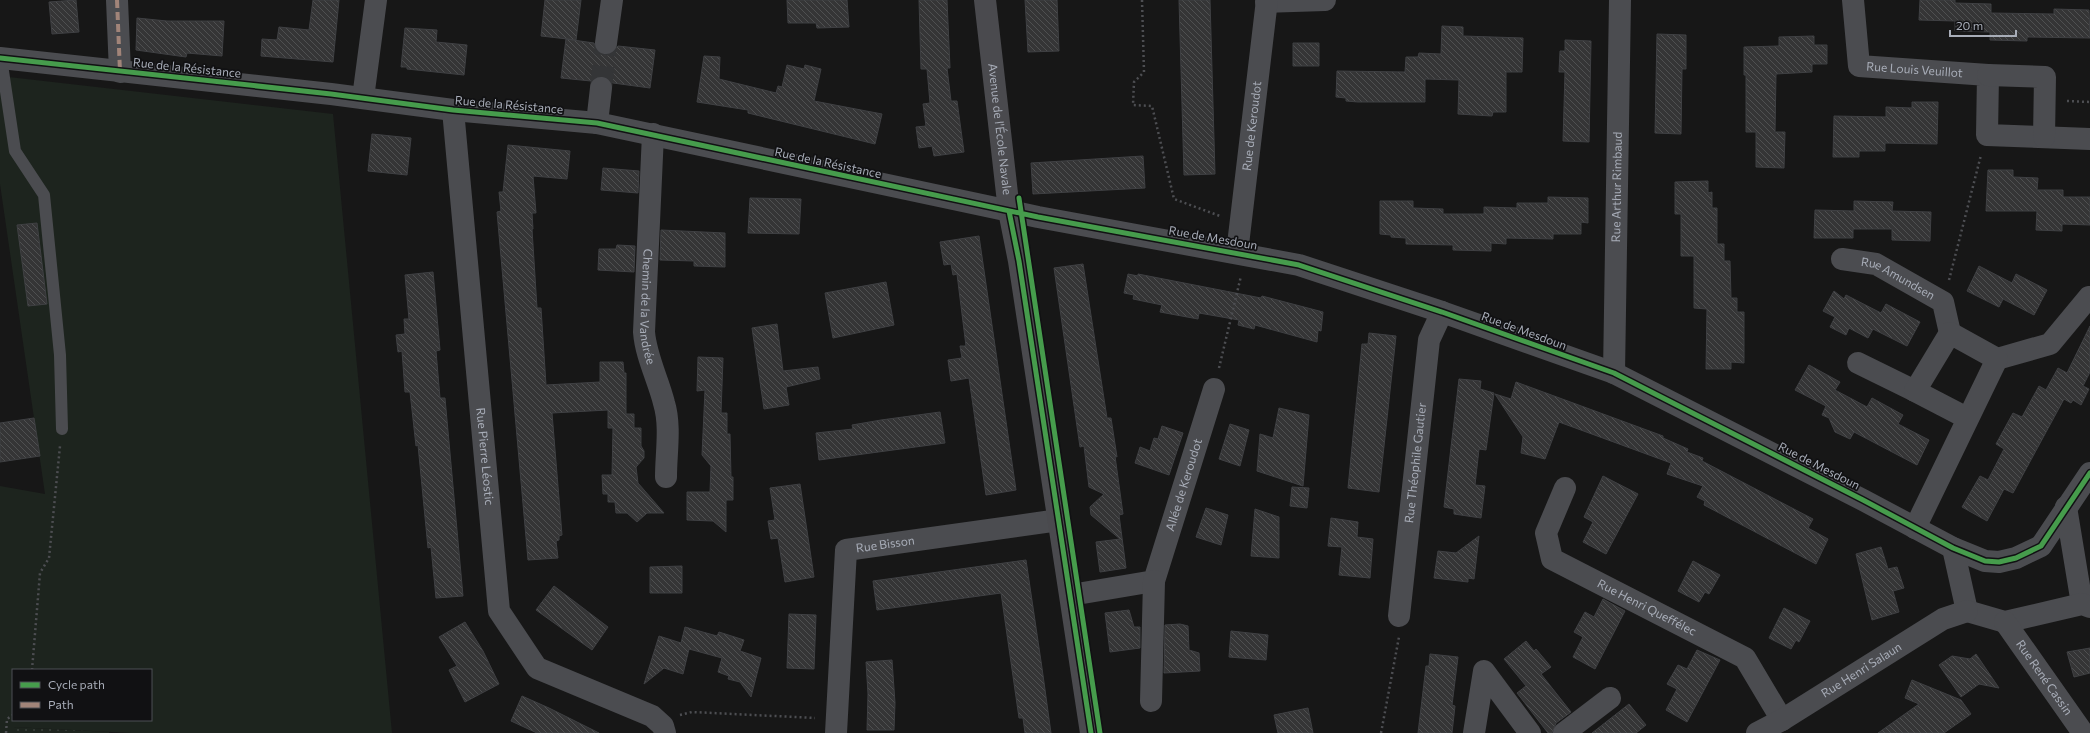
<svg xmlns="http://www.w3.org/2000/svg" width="2090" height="733" font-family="Commissioner,sans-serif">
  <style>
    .park { fill: url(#park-dots) }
    .pitch { fill: #1d241e; fill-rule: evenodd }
    .building { fill: url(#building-back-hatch); stroke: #3f4043 }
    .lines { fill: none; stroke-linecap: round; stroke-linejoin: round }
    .street-tunnel { stroke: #343537; stroke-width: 22; stroke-dasharray: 22 11; stroke-linecap: butt }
    .path { stroke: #4d4e52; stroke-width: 2.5; stroke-dasharray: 2 3; stroke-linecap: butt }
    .lane { stroke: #4b4c50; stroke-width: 12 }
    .street { stroke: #4b4c50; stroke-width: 22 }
    .secondary { stroke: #4a4a4e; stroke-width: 22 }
    .quiet { stroke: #a18479; stroke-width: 4; stroke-dasharray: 8 4; stroke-linecap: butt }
    .cycleway-casing { stroke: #111113; stroke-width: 8 }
    .cycleway { stroke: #469c4c; stroke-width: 5 }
    .labels { text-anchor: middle; stroke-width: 3.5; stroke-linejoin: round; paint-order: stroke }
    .street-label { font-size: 12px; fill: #a8adb8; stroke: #111113 }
  </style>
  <defs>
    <pattern id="park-dots" width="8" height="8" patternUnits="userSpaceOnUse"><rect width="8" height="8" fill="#1d241e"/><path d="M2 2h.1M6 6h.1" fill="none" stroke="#3b413d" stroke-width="1.8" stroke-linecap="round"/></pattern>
    <pattern id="building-back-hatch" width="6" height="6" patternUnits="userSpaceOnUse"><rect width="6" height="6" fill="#353536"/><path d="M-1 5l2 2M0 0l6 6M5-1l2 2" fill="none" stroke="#4f5051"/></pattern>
  </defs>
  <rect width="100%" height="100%" fill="#171717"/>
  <!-- park -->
  <path class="park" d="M13 727 109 732V733H13Z"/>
  <!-- pitch -->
  <path class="pitch" d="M0 76 333 114 392 733H131L13 727V733H0V486L45 494 0 184ZM13 670H151V720H13Z"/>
  <!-- building -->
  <path class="building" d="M76 0 79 32 52 34 49 2Z
    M313 0H339L333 62 261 56 262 39 277 40 279 27 309 30Z
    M545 0H581L576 40 541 36Z
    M787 0H847L849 27 817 28 816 23H788Z
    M919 0H947L950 68H947L951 101H957L964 152 934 156 932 146 919 148 916 127 926 126 923 104 930 103 927 69H921Z
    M1025 0H1057L1059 51 1028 52Z
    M1179 0H1210L1215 174 1184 175Z
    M1920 0H1955V3L1991 4V13L2054 14V9L2089 10 2090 38 2027 37V41L1990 40V32L1955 31V21L1919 20Z
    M137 18 167 21H224L222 56 187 53 186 57 136 50Z
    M1442 26 1463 27V36L1523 38 1522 72H1506V112H1493L1492 116 1458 114 1459 80 1425 79V102H1358L1346 101V98L1336 97 1337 71 1405 72 1406 57H1418L1419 53 1441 54Z
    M405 28 437 30 436 42 467 45 464 75 407 69V67H401Z
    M1657 34 1686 35V69H1682L1681 134 1655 133Z
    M1814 36V45H1827V64H1812V72L1776 74 1775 132H1785L1784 168 1756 167V132H1746V75H1744V47L1779 46V37Z
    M566 39 594 43 598 53 605 55 611 54 618 46 655 50 650 88 613 83 609 78 603 76 596 77 591 81 561 78Z
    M1565 40 1591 41 1589 142 1563 141 1565 72H1559L1560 51H1565Z
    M1293 43H1319V66H1293Z
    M704 56 720 57 719 79 776 93 778 86 782 87 787 65 804 69 805 65 821 69 814 101 882 114 875 144 748 113V110L697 102Z
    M1912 102H1938L1937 144 1885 143V151H1859V157H1833L1834 116 1886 117V107L1912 108Z
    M372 134 411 138 407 175 368 171Z
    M508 145 570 151 567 179 533 176 536 213H532L533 229H532L537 308H541L546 385 600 382V362H623L624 373H626V414H634V428H641V446L644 451V458L636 467 638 483 664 513H647L637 522 627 513H616L615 502H608V494H603L602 475H612L613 428H608V410L552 413 562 535 559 536V540L556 541 558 558 528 560 497 212 501 211 499 192H503Z
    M1143 156 1145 188 1033 194 1031 163Z
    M603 168 639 171 638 193 601 190Z
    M1988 170H2013V177L2038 178 2037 190H2063V197H2090V225L2062 224V231L2036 230 2037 211H1986Z
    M1708 181V193L1712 192V208H1717V244H1724V261H1730L1731 298H1737V312H1744V363L1731 362V369H1706L1707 309 1694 308V256H1681V214H1675V182Z
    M1548 197 1588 198V223L1581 222V234H1553V239L1506 238V244L1491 243V251L1453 250V245L1406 244V238L1391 237V235L1380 234V201H1413V208L1443 209V214H1484V207L1517 208V203H1548Z
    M750 198 801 199 799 234 748 233Z
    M1854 201 1893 202 1892 211 1931 212 1930 241 1892 240V229H1853V238H1814L1815 210 1854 211Z
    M37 223 47 304 28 306 17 225Z
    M661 230 725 233V267L694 266V261L660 260Z
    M979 236 1016 490 986 495 969 378 951 381 948 360 962 358 960 346H966L957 274 953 275 951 264 944 265 940 242Z
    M617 245 635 246 634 272 598 270 599 249H616Z
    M1083 264 1107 418H1111L1117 457 1115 456 1123 514 1119 515 1126 568 1100 572 1096 542 1120 539 1091 515 1090 507 1104 494 1089 487 1084 446 1080 447 1054 268Z
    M1979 266 2012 283 2016 274 2047 290 2034 315 2003 299 1999 307 1967 291Z
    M433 272 440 350 436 351 440 398H445L463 596 436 598 431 547 428 548 418 445 416 446 410 392H405L402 351 398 352 396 335 405 334 404 319H409L405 275Z
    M1128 274 1138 276V274L1261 298 1262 296 1323 312 1321 331 1318 330 1317 342 1255 325 1254 329 1238 325 1239 320 1199 313 1198 319 1160 312 1162 305 1133 299 1134 295 1124 293Z
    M886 282 894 325 833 338 825 293Z
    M1834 291 1844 299 1846 295 1881 313 1886 304 1920 322 1907 346 1873 329 1868 338 1849 328 1846 335 1830 327 1835 317 1823 311Z
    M777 324 783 371 818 367 820 379 786 387 789 405 764 409 752 328Z
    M2090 326V372L2083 386 2089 389 2081 405 2073 400 2071 403 2064 399 2013 493 2004 489 1987 521 1962 507 1980 476 1988 480 2004 449 1996 444 2013 413 2022 417 2039 386 2046 390 2058 368 2067 373Z
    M1369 333 1396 336 1379 492 1348 488 1362 344H1368Z
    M698 357 723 358 721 413H727V434H730L731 477H733V500H726V532L713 521 687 520V492H710L711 466 702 455 705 390 697 391Z
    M1809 365 1840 382 1835 390 1867 407 1872 398 1903 415 1898 424 1929 440 1917 465 1854 432 1850 439 1835 432 1829 418 1822 415 1826 406 1795 390Z
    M1459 379 1481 381 1480 389 1494 393 1486 450 1479 449 1475 485 1485 486 1481 518 1454 514V509L1444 507Z
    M1516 382 1663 436V438L1688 449 1687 452 1703 458 1702 461 1813 519 1808 528 1828 539 1816 564 1704 505 1705 501 1697 497 1703 486 1667 474 1671 463 1559 422 1545 459 1521 453 1523 437 1495 394 1511 399Z
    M1279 408 1309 415 1303 486 1257 471 1260 434 1273 438Z
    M940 412 945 443 819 460 816 433 853 429 852 425 881 420Z
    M34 418 40 456 0 462V423Z
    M1230 424 1249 430 1240 466 1219 459Z
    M1162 426 1183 433 1169 475 1135 463 1140 447 1150 451 1154 438 1158 439Z
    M1603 476 1638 494 1606 554 1583 542 1593 522 1584 517Z
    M800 484 814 577 785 582 778 538 771 539 768 521 775 520 770 488Z
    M1292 487 1309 488 1307 508 1290 506Z
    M1206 508 1228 515 1221 545 1196 537Z
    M1255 509 1279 517V558L1251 556Z
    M1331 518 1358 522 1357 537 1373 539 1370 578 1339 575 1342 547 1328 546Z
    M1479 536 1474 579 1468 578V582L1434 578 1438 551 1456 553Z
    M1881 547 1888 569 1897 567 1904 588 1893 591 1899 612 1872 620 1856 554Z
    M1026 560 1042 668 1051 733H1025L1023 718H1019L1001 593 877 610 873 581Z
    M1693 561 1720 575 1709 594 1705 592 1699 602 1678 591Z
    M682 566V593H650V567Z
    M554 586 608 627 592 650 536 610Z
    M1603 599 1625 611 1595 669 1573 657 1583 637 1574 632 1585 612 1594 617Z
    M1784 608 1810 621 1799 642 1796 640 1791 649 1769 638Z
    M1129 610 1134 627H1140V648L1110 652 1105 613Z
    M789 614 816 615 814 669 787 668Z
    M465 622 483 651 499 684 465 702 449 670 457 666 439 637Z
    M1180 624 1188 626 1189 650 1199 653 1200 671 1164 673 1165 625Z
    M685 627 717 636 719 632 744 640 740 651 761 658 751 697 740 682 728 679 729 676 718 672 722 658 689 649 683 674 664 668 644 684 659 636 681 643Z
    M1231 631 1268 635 1266 660 1229 657Z
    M1526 641 1534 651 1536 649 1551 667 1541 674 1571 712 1556 723 1552 733H1548L1517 693 1526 686 1504 659Z
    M2090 648V673L2074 677 2067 652Z
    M1697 650 1720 660 1687 722 1666 710 1677 689 1667 684 1678 665 1687 669Z
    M1430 654 1458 657 1452 705 1455 706 1452 733H1418L1426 666H1429Z
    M1976 654 1999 688 1979 684 1961 697 1939 665 1952 656 1970 659Z
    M892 660 895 703 894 730H867L868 694 866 662Z
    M1912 680 1961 700 1971 714 1944 733H1878L1919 704 1905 698Z
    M522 696 549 708 599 733H537L511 721Z
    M1629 704 1646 725 1636 733H1592Z
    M1308 708 1313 733H1278L1274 715Z"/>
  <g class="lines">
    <!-- street-tunnel -->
    <path class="street-tunnel" d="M601 88 606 43"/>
    <!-- path -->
    <path class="path" d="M1142 0 1144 72 1134 82 1133 105 1152 106 1174 199 1220 216
      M2067 101 2090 102
      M1949 280 1981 155
      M1219 368 1241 276
      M32 670 40 573 49 558 60 446
      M680 715 692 712 815 718
      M6 733 7 719 13 715
      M1381 733 1399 637"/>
    <!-- lane -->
    <path class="lane" d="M1 58 15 151 44 195 60 355 62 429"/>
    <!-- street -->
    <g class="street">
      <path d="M117 0 120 72"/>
      <path id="s1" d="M1853 0 1859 66 1988 75 1987 135 2090 139"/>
      <path d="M1266 2 1325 0"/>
      <path d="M606 43 612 0"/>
      <path d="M0 58 331 94 453 110 597 123 1038 217 1299 265 1442 312 1614 373 1863 500 1953 548 1985 561 1999 562 2016 558 2041 546 2090 473"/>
      <path d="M1988 75 2045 77 2044 137"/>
      <path d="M363 98 376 0"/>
      <path id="s2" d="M453 110 499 611 537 668 652 716 663 726 665 733"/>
      <path d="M597 123 601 88"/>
      <path id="s3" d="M653 134 644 332C646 357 658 379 664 403 671 426 666 453 666 477"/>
      <path id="s4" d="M1237 253 1267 0"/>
      <path id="s5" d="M1842 259 1876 264 1943 302 1950 333"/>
      <path d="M1997 359 2050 344 2089 297"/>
      <path d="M1858 363 1915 391"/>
      <path id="s6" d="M1614 373 1620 0"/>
      <path id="s7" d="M1565 488 1546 533 1552 559 1745 658 1782 720"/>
      <path d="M2066 507 2082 604"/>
      <path d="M1915 528 1997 359 1950 333 1915 391 1967 418"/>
      <path d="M1953 548 1967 611"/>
      <path id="s8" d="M1071 595 1154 581 1214 389"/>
      <path d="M1967 611 2005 622 2082 604 2090 607"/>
      <path id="s9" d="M1399 616 1429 340 1442 312"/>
      <path id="s10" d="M2005 622 2083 733"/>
      <path d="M1151 701 1154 581"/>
      <path id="s11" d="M836 733 846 550 1059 520"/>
      <path d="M1474 733 1484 671 1530 733"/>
      <path d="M1564 733 1610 698"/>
      <path id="s12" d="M1757 733 1782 720 1943 619 1967 611"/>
    </g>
    <!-- secondary -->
    <path class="secondary" id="s13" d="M985 0 1009 211 1019 261 1091 733"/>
    <!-- quiet -->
    <path class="quiet" d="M117 0 120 72"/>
    <!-- cycleway casing -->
    <g class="cycleway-casing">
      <path id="cycleway" d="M0 58 331 94 453 110 597 123 1038 217 1299 265 1442 312 1614 373 1863 500 1953 548 1985 561 1999 562 2016 558 2041 546 2090 473
        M1019 198 1100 733
        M1009 211 1019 261 1091 733"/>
    </g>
    <!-- cycleway -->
    <use href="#cycleway" class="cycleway"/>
  </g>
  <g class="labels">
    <!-- street labels -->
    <g class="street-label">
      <text transform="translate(187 68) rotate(6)" y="4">Rue de la Résistance</text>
      <text dy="4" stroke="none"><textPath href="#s1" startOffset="122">Rue Louis Veuillot</textPath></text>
      <text transform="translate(509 105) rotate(5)" y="4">Rue de la Résistance</text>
      <text dy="4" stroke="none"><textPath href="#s4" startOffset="128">Rue de Keroudot</textPath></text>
      <text dy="4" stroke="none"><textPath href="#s13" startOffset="130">Avenue de l'École Navale</textPath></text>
      <text transform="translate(828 163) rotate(12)" y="4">Rue de la Résistance</text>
      <text dy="4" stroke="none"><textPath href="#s6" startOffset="186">Rue Arthur Rimbaud</textPath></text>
      <text transform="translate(1213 238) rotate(10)" y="4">Rue de Mesdoun</text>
      <text dy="4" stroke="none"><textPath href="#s5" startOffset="60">Rue Amundsen</textPath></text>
      <text dy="4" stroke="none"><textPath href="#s3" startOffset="173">Chemin de la Vandrée</textPath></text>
      <text transform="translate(1524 331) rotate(20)" y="4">Rue de Mesdoun</text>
      <text dy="4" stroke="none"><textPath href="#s2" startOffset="348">Rue Pierre Léostic</textPath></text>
      <text dy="4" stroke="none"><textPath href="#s9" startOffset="154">Rue Théophile Gautier</textPath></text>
      <text transform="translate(1819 466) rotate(27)" y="4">Rue de Mesdoun</text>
      <text dy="4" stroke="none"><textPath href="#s8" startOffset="185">Allée de Keroudot</textPath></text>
      <text dy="4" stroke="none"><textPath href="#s11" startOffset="223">Rue Bisson</textPath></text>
      <text dy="4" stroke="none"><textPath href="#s7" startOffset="182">Rue Henri Queffélec</textPath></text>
      <text dy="4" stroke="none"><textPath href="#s12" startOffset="122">Rue Henri Salaun</textPath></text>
      <text dy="4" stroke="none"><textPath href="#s10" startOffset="68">Rue René Cassin</textPath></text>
    </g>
  </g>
  <!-- legend -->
  <rect x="12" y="669" width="140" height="52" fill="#111113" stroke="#4d4f55"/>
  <rect x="20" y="682" width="20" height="6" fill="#469c4c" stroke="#4d4f55"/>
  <text x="48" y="689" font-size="12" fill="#a8adb8">Cycle path</text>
  <rect x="20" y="702" width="20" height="6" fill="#a18479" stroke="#4d4f55"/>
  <text x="48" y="709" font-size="12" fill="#a8adb8">Path</text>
  <!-- scale -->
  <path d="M1950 30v6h66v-6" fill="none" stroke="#a8adb8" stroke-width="2"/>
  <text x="1956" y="30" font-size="12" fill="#a8adb8" stroke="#111113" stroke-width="3" paint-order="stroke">20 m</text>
</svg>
